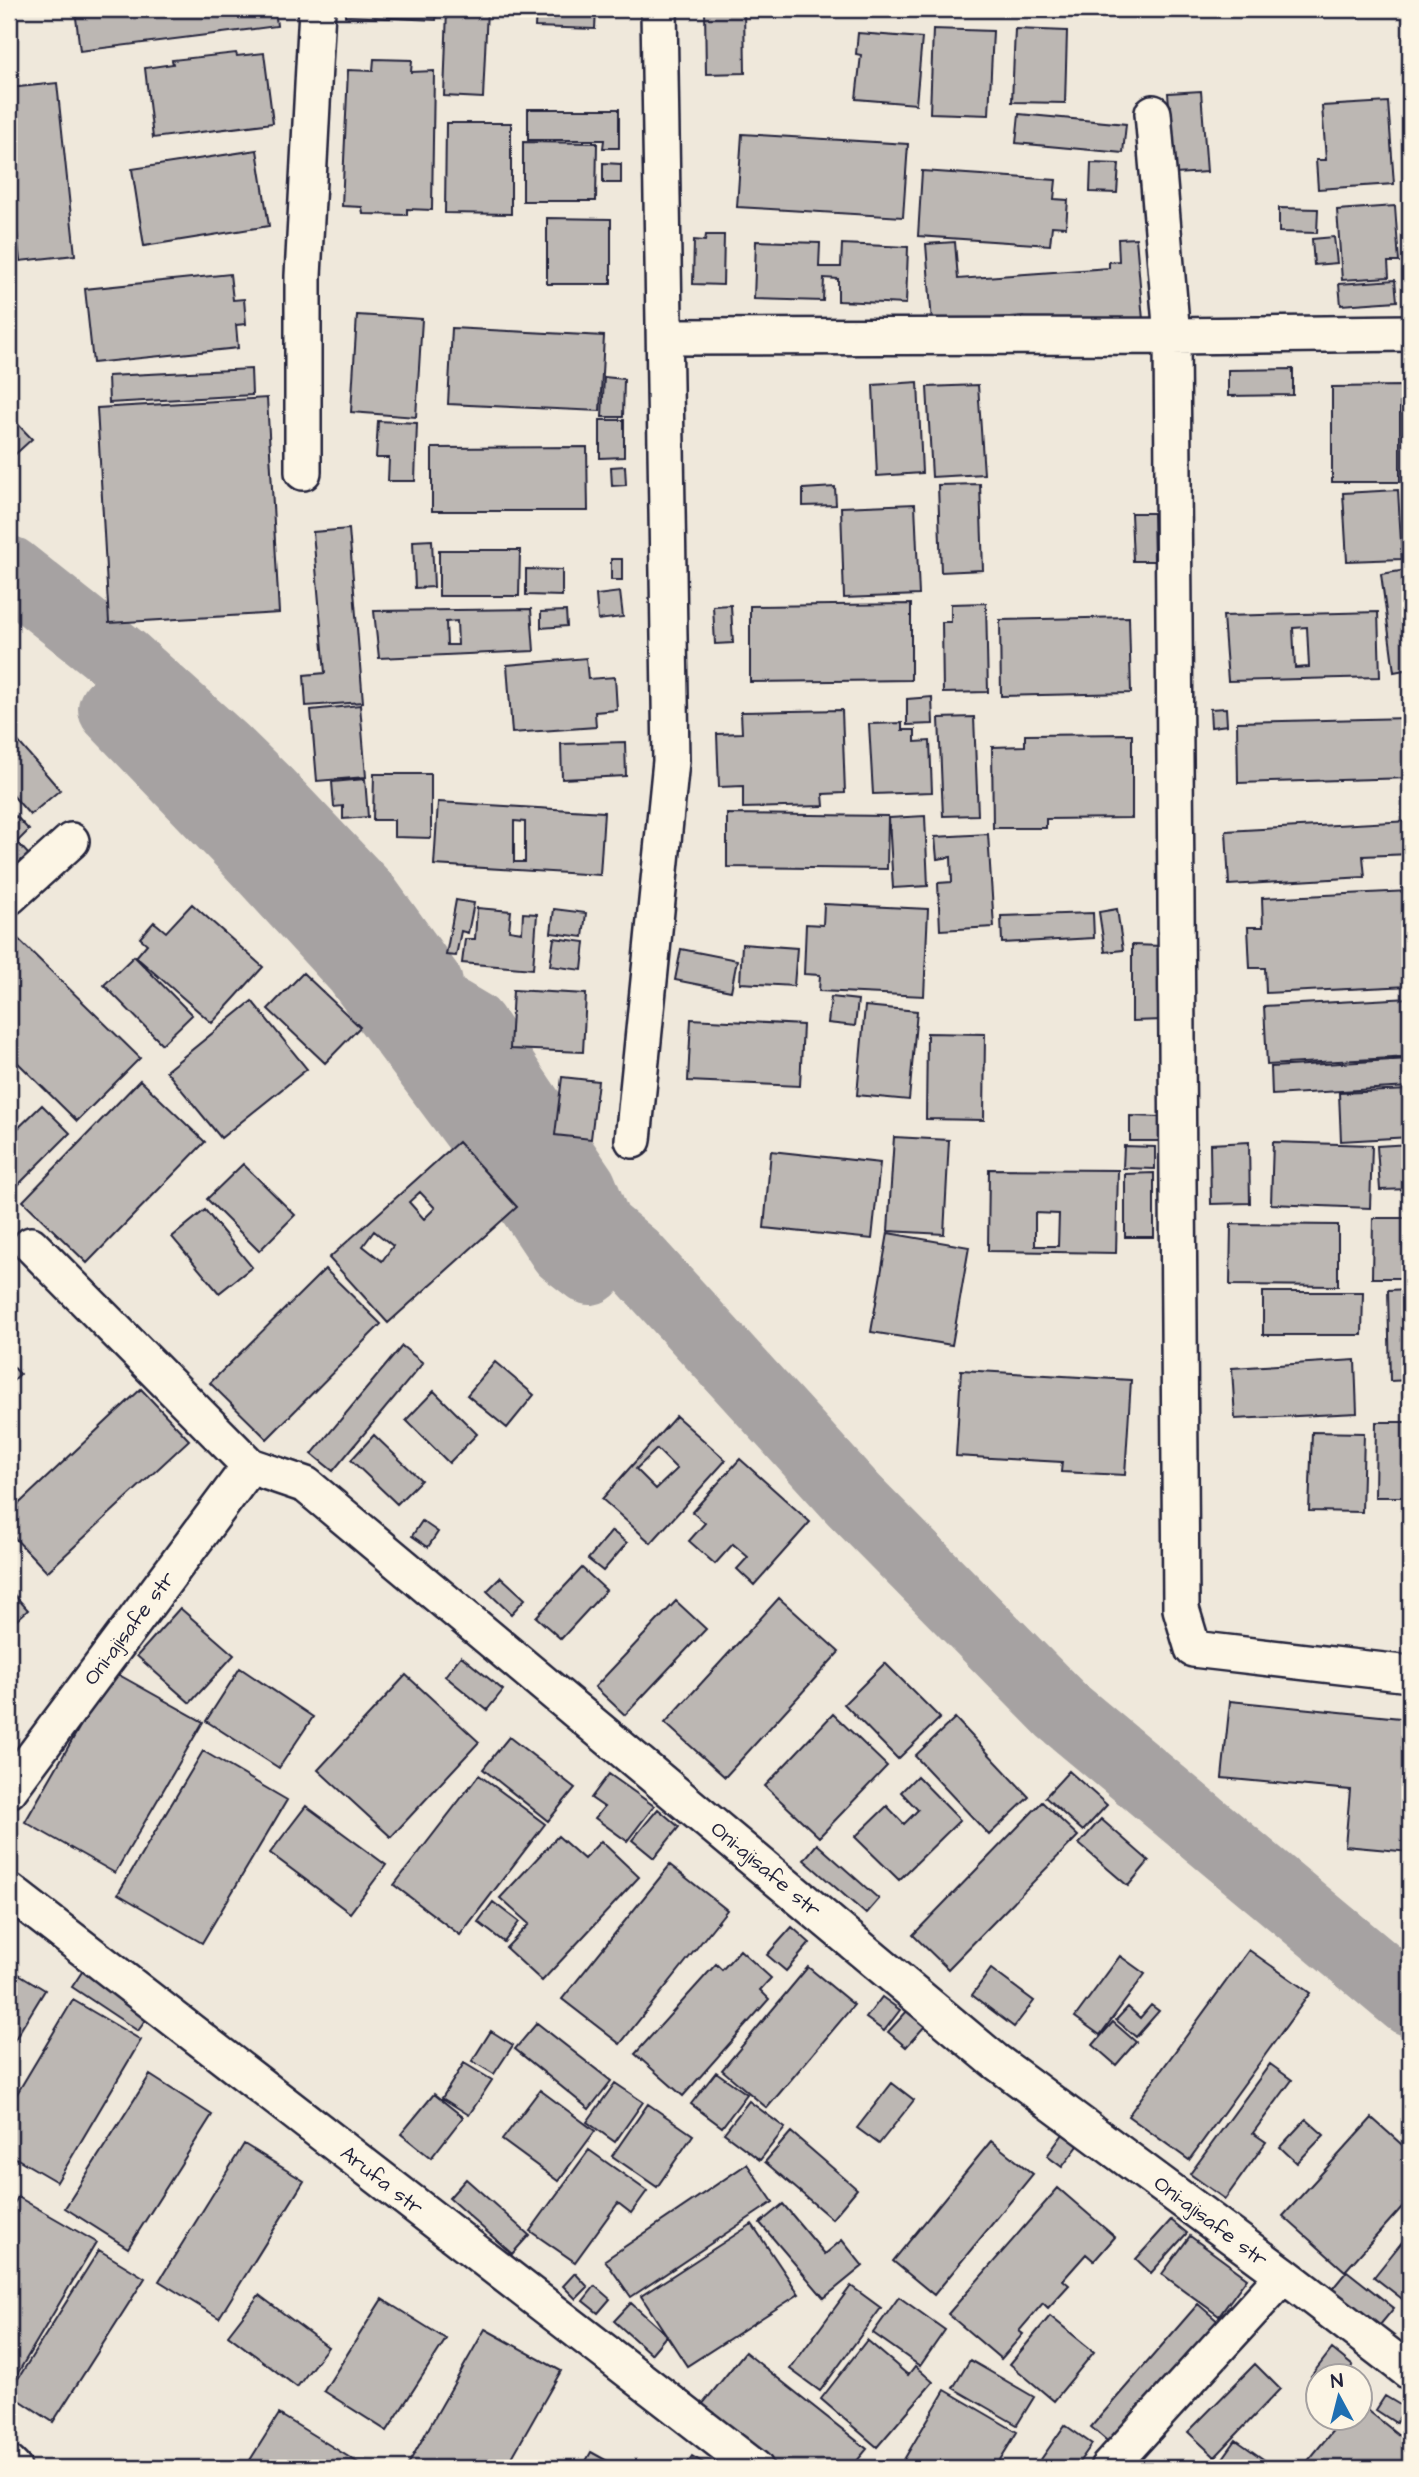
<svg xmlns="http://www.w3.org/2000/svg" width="1419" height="2477" font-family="'Architects Daughter',sans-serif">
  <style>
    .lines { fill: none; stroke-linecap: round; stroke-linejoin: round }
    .river { stroke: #a6a2a2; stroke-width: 70 }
    .building { fill: #bcb7b3; stroke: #22223b; stroke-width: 2; fill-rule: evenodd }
    .street-casing { stroke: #22223b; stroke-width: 40 }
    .street { stroke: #fcf5e5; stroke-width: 35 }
    .labels { text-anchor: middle; stroke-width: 5; stroke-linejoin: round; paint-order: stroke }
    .street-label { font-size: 21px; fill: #22223b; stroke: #fcf5e5 }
  </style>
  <rect width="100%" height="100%" fill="#efe8db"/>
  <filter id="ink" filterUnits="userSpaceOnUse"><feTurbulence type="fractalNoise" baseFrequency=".0143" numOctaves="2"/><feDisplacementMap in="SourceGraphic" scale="14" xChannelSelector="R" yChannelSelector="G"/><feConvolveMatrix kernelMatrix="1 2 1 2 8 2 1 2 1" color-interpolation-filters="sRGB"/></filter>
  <g filter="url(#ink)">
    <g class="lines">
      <!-- river -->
      <path class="river" d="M9 571 124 662 223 751 268 795 365 897 428 984 427 1006 450 1013 472 1026 582 1188 598 1228 633 1257 854 1500 1061 1710 1410 2001
        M113 709 243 844 358 969 532 1202 564 1250 590 1270"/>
    </g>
    <!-- building -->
    <path class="building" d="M75 9H275L277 26 80 51Z
      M345 9H437L436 20 345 16Z
      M447 9H487L483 98 444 96Z
      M536 9H596L595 29 535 27Z
      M705 9H744L745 73 706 74Z
      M904 9H926L925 16H903Z
      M936 9H956V16L936 15Z
      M933 29 993 31 989 115 930 113Z
      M1015 29 1067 31 1065 103 1012 102Z
      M858 33 922 38 916 104 856 99 861 55 856 54Z
      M236 53 237 56 264 53 273 123 153 138 145 68 173 64 172 60Z
      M374 59 412 60 411 72 434 71 432 210 407 209V215L363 214 362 207 342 206 348 70 373 71Z
      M57 83 75 255 20 261 9 155V88Z
      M1201 91 1207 172 1175 174 1168 93Z
      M1388 102 1394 184 1318 189 1316 160H1326L1322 106Z
      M528 109H619V148H603L604 140H528Z
      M1019 114 1126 124 1123 153 1016 143Z
      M446 123H511V214L445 213Z
      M742 134 908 144 903 217 737 207Z
      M523 142 597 143 596 201H523Z
      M257 150 269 226 144 246 132 169Z
      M603 163 621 164V183H603Z
      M1091 163 1119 164 1117 193 1090 192Z
      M922 171 1056 180 1054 199 1068 200 1066 227 1052 226 1050 245 918 236Z
      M1395 206 1399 262H1388L1389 277 1342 280 1337 210Z
      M1279 208 1318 209 1317 233 1279 232Z
      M547 218 611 219V284H547Z
      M706 235H724L723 285 693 284 694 240 705 241Z
      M1334 237 1337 263 1314 265 1312 239Z
      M1136 238 1143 320 1024 329 1023 316 969 320 933 336 926 244 955 242 958 279 1109 268V262L1119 261 1118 239Z
      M756 241 820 243 819 267H841L842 244 908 247 906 304 838 301V279L824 278 823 301 754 299Z
      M230 274 233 300 244 299 246 324 236 325 238 348 93 363 85 289Z
      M1395 280 1397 301 1341 305 1339 284Z
      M357 315 422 319 416 417 351 412Z
      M452 328 604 336 600 411 448 404Z
      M251 369 252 395 109 403 108 376Z
      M1293 369V395L1228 396V370Z
      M604 377 624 379 623 417H602Z
      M918 382 922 473 877 476 873 385Z
      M978 385 984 474 932 477 927 387Z
      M1400 386V482H1332V387Z
      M267 398 279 613 109 623 97 408Z
      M9 415 32 439 9 460Z
      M600 420H624V457L600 458Z
      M378 421 417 423 415 481H388L389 458H376Z
      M587 447 588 511H432V448Z
      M625 466 626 485 612 486 611 467Z
      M980 484 983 570 941 572 938 485Z
      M835 487 836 505 803 506V489Z
      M1398 490 1402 559 1347 561 1343 493Z
      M915 504 919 595 844 598 841 507Z
      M1131 513H1153L1154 561H1133Z
      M349 529 363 702 306 706 304 675 325 673 313 532Z
      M432 540 434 587 415 588 413 541Z
      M439 550H520L519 596H439Z
      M611 559H622V580H611Z
      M526 569 562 570V596L526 595Z
      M1407 570 1410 596V669L1394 672 1381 574Z
      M620 592 623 617 598 620 596 595Z
      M986 603 988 692 943 693 942 622H951V604Z
      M911 604V680L750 682V606Z
      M731 605 733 643 715 644 713 606Z
      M531 609 534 651 379 658 374 611ZM457 621 458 645H447L446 622Z
      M566 611 567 626 541 628V612Z
      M1378 612 1380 677 1228 681 1223 616ZM1307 627 1309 667 1295 668 1293 628Z
      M1129 617 1131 693 1001 696 1000 620Z
      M586 658 588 679 615 677 617 710 595 712 596 727 512 733 507 665Z
      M932 697 933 724 907 725V699Z
      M360 705 366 777 317 781 311 710Z
      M1226 708 1227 725 1211 727 1210 709Z
      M842 710 845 793 823 794 824 806 743 808V786L719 787 717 734 742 733 741 712Z
      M974 717 978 815 943 816 939 718Z
      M1408 718 1410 778 1238 783 1237 722Z
      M902 723V730H915V742L930 741 932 792 873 794 869 724Z
      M9 731 60 790 30 815 9 791Z
      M1132 734V818L1046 819V828H993L992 747 1025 746V735Z
      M625 742 626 776 562 779 561 744Z
      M374 774H431V838L394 837V820H373Z
      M365 779 368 817 343 819V806L334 807 332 782Z
      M438 802 604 812 600 875 434 865ZM514 821 525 822V862H514Z
      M727 814 888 816 887 869 727 867Z
      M16 816 29 830 17 842 30 856 9 876V823Z
      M925 816 928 886 893 888 889 818Z
      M1410 821V854L1363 856 1365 877 1229 885 1226 831Z
      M988 834 994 927 940 930 938 883 952 882 951 857 937 859 935 837Z
      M1410 891V986L1266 993 1265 968H1250L1248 927H1263L1262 898Z
      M456 900 474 903 468 933 461 931 456 956 446 955Z
      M192 904 263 967 212 1023 136 957 147 944 140 938 154 922 166 932Z
      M824 904 928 909 924 996 819 991 820 975 804 974 806 924 823 925Z
      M477 908 511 911 509 930 522 932 523 913 537 914 533 969 462 963 465 939H475Z
      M554 909 586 913 583 937 551 933Z
      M1117 909 1123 950 1105 952 1099 912Z
      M1093 913 1094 938 1002 943 1001 916Z
      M9 930 140 1058 77 1121 9 1054Z
      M554 938 585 942 582 970 550 966Z
      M742 944 797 948 794 986 740 983Z
      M1132 945 1163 946 1164 1020 1132 1021Z
      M681 949 737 960 731 991 675 980Z
      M134 956 192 1015 162 1044 104 985Z
      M303 973 360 1027 325 1063 268 1009Z
      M513 990 586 994 583 1052 510 1049Z
      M831 997 858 1000 855 1026 828 1023Z
      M1410 998V1057L1267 1065 1264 1006Z
      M252 1001 307 1069 221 1138 166 1071Z
      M865 1006 917 1011 909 1100 857 1095Z
      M691 1019 803 1025 800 1086 688 1081Z
      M927 1033 985 1034 984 1120 926 1119Z
      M1410 1059V1087L1272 1095 1271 1067Z
      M562 1077 598 1081 591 1139 555 1135Z
      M140 1080 205 1142 87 1263 23 1201Z
      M1410 1090V1137L1341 1141 1339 1093Z
      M42 1105 70 1133 9 1194V1137Z
      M1130 1116 1161 1117V1141H1130Z
      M894 1137 949 1140 944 1234 888 1231Z
      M458 1142 517 1207 388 1323 329 1258ZM420 1192 435 1208 424 1219 409 1202ZM374 1231 393 1246 382 1261 363 1246Z
      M1249 1142 1250 1203 1211 1204 1210 1144Z
      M1273 1142 1372 1145 1370 1208 1271 1204Z
      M1410 1144V1189L1380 1190 1377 1146Z
      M1124 1146 1155 1147V1169L1123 1168Z
      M771 1151 880 1163 872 1239 764 1228Z
      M243 1164 295 1215 259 1251 207 1199Z
      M989 1169 1118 1170 1116 1253 988 1251ZM1035 1213 1059 1214 1058 1246H1035Z
      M1154 1173V1237H1125V1174Z
      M205 1210 252 1267 219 1293 172 1237Z
      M1373 1218H1410V1278H1372Z
      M1231 1224 1338 1225V1286L1230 1285Z
      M888 1233 969 1247 952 1345 871 1332Z
      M325 1269 381 1324 267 1439 210 1383Z
      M1410 1289V1380L1390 1381 1388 1290Z
      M1263 1292H1363L1362 1335H1263Z
      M402 1346 423 1363 333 1471 312 1454Z
      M1355 1360 1357 1413 1235 1419 1232 1368Z
      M9 1362 20 1374 9 1385Z
      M495 1362 534 1395 507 1428 467 1395Z
      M961 1370 1131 1380 1125 1475 1061 1472 1062 1462 956 1456Z
      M141 1389 189 1440 47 1572 9 1532V1513Z
      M434 1391 477 1434 449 1463 406 1420Z
      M676 1416 726 1460 651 1543 602 1499ZM657 1449 677 1469 656 1489 636 1469Z
      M1376 1422H1410V1497H1375Z
      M1312 1432 1364 1433 1362 1512 1309 1511Z
      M374 1435 421 1480 397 1504 351 1460Z
      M740 1459 810 1522 754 1585 737 1569 748 1557 733 1544 715 1564 689 1541 705 1523 692 1512Z
      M422 1521 438 1532 428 1547 412 1536Z
      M612 1531 627 1543 603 1571 588 1559Z
      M582 1568 606 1590 561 1639 536 1617Z
      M501 1577 525 1599 511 1614 487 1591Z
      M9 1589 28 1610 9 1627Z
      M779 1598 839 1652 725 1777 665 1723Z
      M676 1601 706 1629 625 1715 595 1687Z
      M180 1608 234 1655 190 1703 137 1656Z
      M461 1656 503 1690 487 1710 445 1676Z
      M885 1663 940 1718 898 1759 844 1704Z
      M240 1668 313 1717 279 1768 206 1721Z
      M112 1671 203 1722 115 1873 25 1822Z
      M406 1675 479 1742 391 1837 318 1770Z
      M1230 1701 1410 1719V1852L1345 1846 1350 1790 1222 1778Z
      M833 1714 887 1766 819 1837 765 1786Z
      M955 1718 1029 1797 989 1835 915 1756Z
      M509 1737 575 1788 548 1821 483 1769Z
      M203 1751 287 1800 202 1943 118 1894Z
      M1069 1771 1107 1805 1083 1831 1045 1797Z
      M609 1774 654 1806 627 1841 595 1818 604 1807 591 1798Z
      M479 1775 545 1824 460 1935 394 1885Z
      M917 1776 960 1820 899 1880 855 1837 887 1806 904 1824 918 1810 901 1792Z
      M1042 1802 1078 1836 948 1969 913 1935Z
      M306 1806 386 1865 350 1913 270 1853Z
      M658 1809 679 1827 654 1858 632 1840Z
      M1101 1819 1149 1861 1128 1886 1079 1844Z
      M558 1836 584 1859 601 1841 639 1877 542 1981 506 1948 529 1924 500 1898Z
      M817 1844 879 1899 866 1914 804 1860Z
      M670 1865 727 1910 620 2044 562 1999Z
      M493 1902 519 1922 504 1942 478 1922Z
      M792 1927 810 1943 786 1971 767 1955Z
      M740 1950 771 1978 760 1990 769 1999 683 2096 635 2054 716 1964 722 1970Z
      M1249 1950 1310 1993 1189 2160 1128 2116Z
      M1120 1956 1145 1974 1100 2035 1075 2017Z
      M808 1967 854 2005 767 2108 722 2070Z
      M9 1968 45 1990 9 2049Z
      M84 1969 151 2013 138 2031 72 1987Z
      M991 1969 1034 2001 1014 2027 972 1995Z
      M882 1997 900 2010 884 2031 866 2018Z
      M73 2000 141 2040 57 2182 9 2154V2107Z
      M1151 2005 1159 2011 1136 2037 1116 2020 1128 2007 1140 2018Z
      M908 2010 925 2026 906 2047 888 2032Z
      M1113 2022 1136 2042 1116 2065 1093 2045Z
      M537 2023 611 2081 589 2109 515 2049Z
      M491 2031 513 2045 494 2074 472 2061Z
      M464 2063 492 2080 469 2115 442 2098Z
      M1270 2064 1292 2080 1253 2133 1266 2142 1225 2199 1190 2174Z
      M716 2072 747 2094 722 2127 691 2104Z
      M150 2075 212 2115 128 2248 65 2208Z
      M615 2083 643 2102 615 2142 587 2122Z
      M892 2083 914 2100 879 2144 857 2128Z
      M540 2090 595 2131 558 2181 502 2140Z
      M434 2094 463 2117 431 2158 401 2134Z
      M749 2101 785 2128 760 2160 724 2133Z
      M648 2104 693 2135 657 2187 612 2156Z
      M1372 2118 1410 2152V2198L1345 2271 1283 2216Z
      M1306 2119 1324 2135 1297 2163 1280 2147Z
      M1066 2130 1081 2142 1062 2167 1047 2156Z
      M791 2132 857 2189 832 2219 765 2162Z
      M991 2141 1033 2174 934 2295 893 2261Z
      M244 2144 304 2181 219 2318 159 2281Z
      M589 2150 647 2191 631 2213 618 2203 575 2262 530 2231Z
      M747 2164 773 2202 631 2297 605 2260Z
      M466 2179 529 2235 512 2254 449 2198Z
      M1058 2188 1115 2237 1094 2261 1086 2254 1063 2280 1069 2285 1048 2308 1043 2303 1019 2331 1023 2334 1001 2359 948 2314Z
      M18 2197 96 2242 16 2376 9 2371V2212Z
      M783 2204 825 2254 842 2240 863 2266 824 2298 760 2223Z
      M1171 2220 1187 2233 1151 2273 1136 2259Z
      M752 2224 799 2294 687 2366 641 2296Z
      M1410 2232V2305L1374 2277Z
      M1190 2236 1247 2278 1219 2316 1162 2274Z
      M99 2250 145 2278 53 2422 9 2393Z
      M1347 2271 1394 2308 1375 2331 1328 2294Z
      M575 2273 588 2287 576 2299 563 2286Z
      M595 2286 610 2299 598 2313 583 2301Z
      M851 2286 881 2308 820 2391 790 2369Z
      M259 2295 328 2347 297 2387 228 2335Z
      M899 2297 945 2330 920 2366 873 2333Z
      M382 2299 446 2339 387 2431 324 2391Z
      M631 2303 667 2335 651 2354 614 2321Z
      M1198 2304 1220 2323 1113 2446 1091 2427Z
      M1050 2316 1094 2352 1054 2401 1010 2364Z
      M485 2329 561 2371 506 2468H406Z
      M867 2340 908 2375 915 2366 933 2382 877 2447 821 2399Z
      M1332 2349 1353 2366 1345 2376H1318V2382L1311 2376Z
      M745 2352 867 2449 851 2468H779L701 2406Z
      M970 2360 1034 2397 1017 2425 953 2388Z
      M1255 2364 1280 2389 1215 2457 1188 2432Z
      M945 2390 1017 2432 995 2468H899Z
      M1385 2396 1405 2408 1396 2423 1376 2410Z
      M1360 2404 1410 2444V2468H1302L1343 2418H1360Z
      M279 2414 365 2467V2468H245Z
      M1065 2425 1092 2444 1075 2468H1035Z
      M1236 2440 1276 2468H1216Z
      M591 2452 620 2468H582Z
      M692 2456 712 2468H684Z"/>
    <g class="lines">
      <!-- street casing -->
      <g class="street-casing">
        <path id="street" d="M1153 113 1172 336 1181 1609 1193 1649 1410 1674
          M665 337 1172 336 1410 333
          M303 472V276L317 9
          M9 897 71 841
          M633 1140 671 761 659 9
          M31 1245 250 1466 306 1485 994 2060 1284 2275 1410 2372
          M9 1790 250 1466
          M9 1891 755 2468
          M9 2464 13 2468
          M1108 2468 1284 2275"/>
      </g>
      <!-- street -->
      <use href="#street" class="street"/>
    </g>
  </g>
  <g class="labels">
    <!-- street labels -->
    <g class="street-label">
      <text transform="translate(129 1628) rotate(-53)" y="7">Oni-ajisafe str</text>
      <text transform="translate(766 1869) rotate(40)" y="7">Oni-ajisafe str</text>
      <text transform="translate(382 2180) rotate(38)" y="7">Arufa str</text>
      <text transform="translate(1211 2221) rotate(37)" y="7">Oni-ajisafe str</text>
    </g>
  </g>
  <!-- margin -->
  <rect width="1419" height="2477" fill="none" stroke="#fcf5e5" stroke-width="35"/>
  <rect x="18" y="18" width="1384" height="2442" fill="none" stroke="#22223b" stroke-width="2.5" filter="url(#ink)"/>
  <!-- north arrow -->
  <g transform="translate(1339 2397) rotate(353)"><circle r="33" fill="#fcf5e5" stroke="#a5a1a1" stroke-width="2"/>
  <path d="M0-5L12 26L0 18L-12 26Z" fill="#1f6fb2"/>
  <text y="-10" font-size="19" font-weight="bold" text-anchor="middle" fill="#22223b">N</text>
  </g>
</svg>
